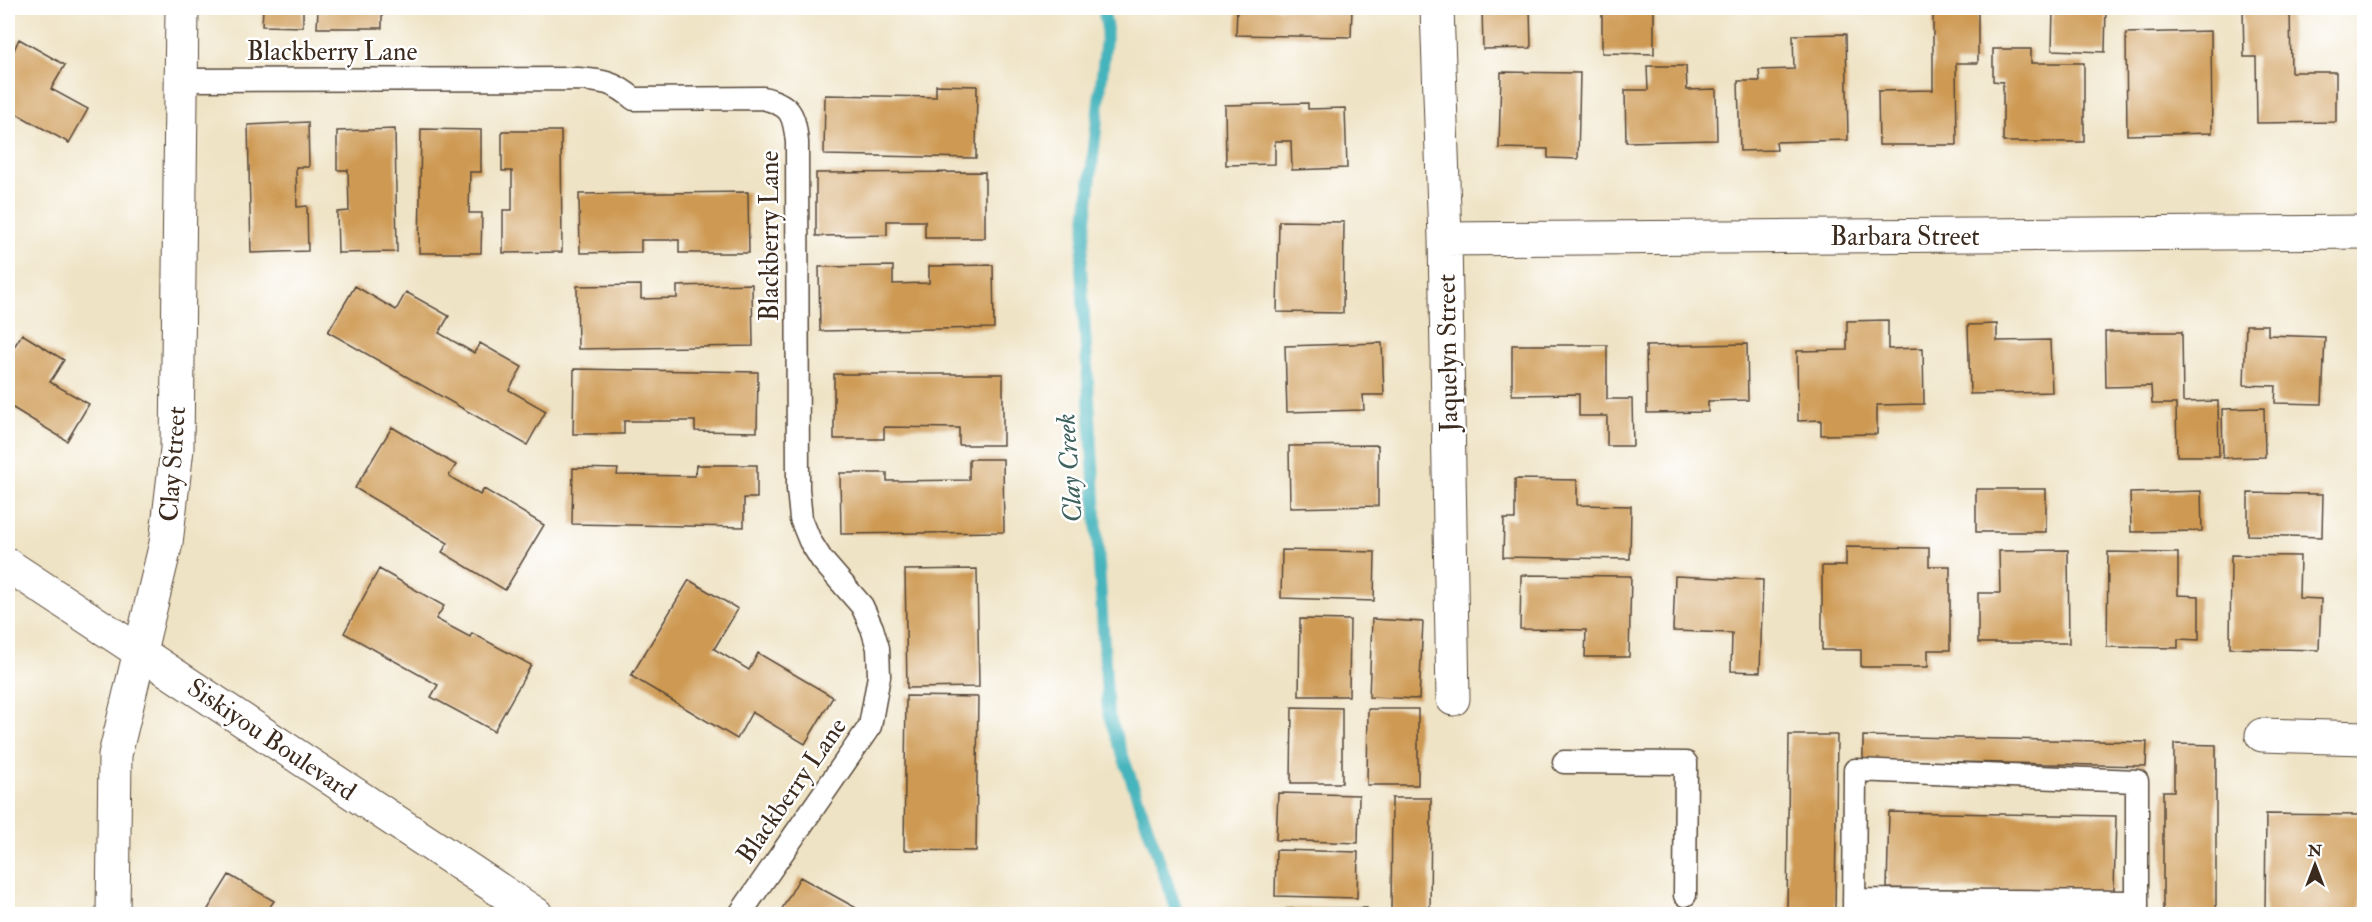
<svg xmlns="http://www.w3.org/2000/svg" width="2372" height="922" font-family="'IM FELL Double Pica',serif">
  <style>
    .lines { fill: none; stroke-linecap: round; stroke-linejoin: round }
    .stream { stroke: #44b4bc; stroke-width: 12 }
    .building { fill: #ce9a53 }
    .lane-casing { stroke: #564637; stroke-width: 25 }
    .street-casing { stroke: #564637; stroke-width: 35 }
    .secondary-casing { stroke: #564637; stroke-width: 35 }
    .lane { stroke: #fff; stroke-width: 22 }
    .street { stroke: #fff; stroke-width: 33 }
    .secondary { stroke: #fff; stroke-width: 33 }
    .labels { text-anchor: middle; stroke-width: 5; stroke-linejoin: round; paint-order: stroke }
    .street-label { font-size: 26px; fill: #3b2a1e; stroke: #fff }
    .water-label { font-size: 27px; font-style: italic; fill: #3f615d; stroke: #fff }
  </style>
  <rect width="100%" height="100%" fill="#fff"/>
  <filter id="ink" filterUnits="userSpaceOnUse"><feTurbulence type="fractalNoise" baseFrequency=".0167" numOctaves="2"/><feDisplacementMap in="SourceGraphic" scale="12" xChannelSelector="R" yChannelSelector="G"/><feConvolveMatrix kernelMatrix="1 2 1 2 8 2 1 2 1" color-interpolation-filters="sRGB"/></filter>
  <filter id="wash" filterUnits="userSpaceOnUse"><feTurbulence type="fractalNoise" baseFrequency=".008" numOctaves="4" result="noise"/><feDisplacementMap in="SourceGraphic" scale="24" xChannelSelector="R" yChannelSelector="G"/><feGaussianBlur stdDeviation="1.35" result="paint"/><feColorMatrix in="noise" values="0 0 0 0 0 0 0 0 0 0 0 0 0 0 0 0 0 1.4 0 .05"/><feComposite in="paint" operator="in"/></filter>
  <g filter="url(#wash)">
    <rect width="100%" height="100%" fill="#efe3c5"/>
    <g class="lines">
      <!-- stream -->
      <path class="stream" d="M1103 8 1107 29 1081 267 1108 713 1178 914"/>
    </g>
    <g id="blocks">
      <!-- building -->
      <path class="building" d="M263 8H303V27L262 26Z
        M318 8H382V28H317Z
        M1237 8H1352L1351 37 1236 35Z
        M1482 8H1530L1531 48 1483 49Z
        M1602 8H1654V54L1602 53Z
        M1933 8H1978V63H1956L1957 145H1879L1878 91 1933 90Z
        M2053 8H2106L2105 52 2052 50Z
        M2243 8H2290L2291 72H2336V122L2257 123 2256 57H2244Z
        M2211 31 2212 133 2127 135 2126 33Z
        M1846 34 1848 140 1776 142 1777 150 1740 151 1738 81H1760L1759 70 1794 69 1793 35Z
        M19 39 65 65 51 89 88 109 69 143 8 109V47L14 50Z
        M1993 49H2031V63H2084V142H2003V82L1993 81Z
        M1647 66H1686L1687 90 1716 89 1717 140 1626 142 1625 90H1648Z
        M1501 72 1580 73 1578 159 1548 158V149L1499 148Z
        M936 85 977 86 976 158 824 155 825 95 936 97Z
        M1308 103V109L1345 108 1347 168 1292 170 1291 141H1275V164L1226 165 1225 105Z
        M308 122 309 167H296L297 207 307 206 308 251 251 253 248 125Z
        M395 129 397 252 338 253 337 212 349 211 348 170H337V131Z
        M421 129 481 130V172H470L469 213H482L481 253H419Z
        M502 131H561L562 252 503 253V210H512V171H502Z
        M985 172V238H925V221H887V235L816 236V173Z
        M748 192 749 253H679V240H641V252L580 253 579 194Z
        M1279 221 1344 222 1343 313 1277 312Z
        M993 265 994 328 820 331 819 267 893 266V284L929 283V266Z
        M752 284 753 346 578 349 577 286 641 285V299L677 298V286Z
        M355 286 396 310 406 292 449 316 439 333 474 353 480 343 522 367 509 390 546 411 527 445 328 332Z
        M1888 320V349L1923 348 1924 404 1877 405V434L1821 435V420L1798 421 1797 351 1847 350V321Z
        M1997 324V341L2050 340 2052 392 1970 394 1968 325Z
        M2246 325H2268V335L2325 337 2322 404 2275 403 2276 386 2244 385Z
        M2105 332H2182L2183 402 2218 401 2219 456H2177L2176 404H2152L2151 386 2106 387Z
        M22 334 64 360 50 382 89 404 67 441 8 405V343L14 347Z
        M1382 343 1384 395H1363L1364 410 1287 412 1285 346Z
        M1747 344 1748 400 1708 401V412L1647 413 1646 346Z
        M1512 345H1607V399H1632L1633 446H1607V416H1579V394L1512 395Z
        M574 369 758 372 757 432 695 431V421H624V434H573Z
        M834 374H1003V445H959V428L884 427V439H834Z
        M2264 408 2265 457 2223 458 2222 409Z
        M392 427 456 465 449 476 480 495 484 489 544 525 505 590 442 552 448 543 355 488Z
        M1378 445V506L1290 508 1289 446Z
        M969 459H1003L1004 532 841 534 840 473H887V481L969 480Z
        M696 465H757V498H744V527L572 524 573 468 618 469 617 475 695 476Z
        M1515 479 1577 480V505L1631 506 1630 559 1503 557 1504 519H1515Z
        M1976 489H2046V532H1976Z
        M2201 491 2202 531 2131 532 2130 493Z
        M2248 493 2323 494 2322 537 2248 535Z
        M1846 547 1929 548V566H1950V650H1928V667H1861V650H1822V566H1846Z
        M1282 550 1375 552 1374 601 1281 598Z
        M2068 550 2069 643H1978V593H2000L1999 551Z
        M2108 552 2178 553V595L2199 596V640L2178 639V648L2107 647Z
        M2231 555 2300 556 2299 598 2321 599 2319 650 2230 648Z
        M379 569 444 606 436 619 470 637 472 633 531 665 494 731 431 697 438 685 344 633Z
        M977 569 979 687 907 688 905 570Z
        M1521 575 1631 576 1629 657H1585L1586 630 1520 629Z
        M1675 576 1763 580 1760 672 1731 671 1732 633 1673 631Z
        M689 580 738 609 714 649 749 670 758 653 833 697 805 744 752 712 737 739 631 676Z
        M1300 619 1350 620 1349 696H1299Z
        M1372 619 1423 622 1419 699 1369 697Z
        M906 696 978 697 976 851 904 850Z
        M1292 707 1342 708V783H1291Z
        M1368 709H1418V785H1367Z
        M1789 735H1837L1835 914H1787Z
        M1863 736 2147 742 2146 766 1863 760Z
        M2174 744 2216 745V914H2163V791H2174Z
        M1278 793 1359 795 1358 843 1276 840Z
        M1392 798H1431L1430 914H1391Z
        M1889 812 2116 816 2114 892 1887 888Z
        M2266 814 2362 815 2361 914H2265Z
        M1276 850 1358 852 1357 898 1275 896Z
        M229 875 274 901 265 914H205Z
        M800 877 867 914H779Z
        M1367 908V914H1286V909Z"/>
    </g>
  </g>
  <g filter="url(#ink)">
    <use href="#blocks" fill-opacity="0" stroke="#564637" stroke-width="1.5"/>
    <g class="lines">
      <!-- lane casing -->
      <g class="lane-casing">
        <path id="lane" d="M183 80 578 79C604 81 614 82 634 99L763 98C791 105 794 114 797 142L798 489 801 519 810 541 822 560 862 606 872 628 878 648 879 676 870 726 740 914
          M1564 762 1686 763 1685 895
          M1854 900 2137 902
          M1854 914 1855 770 2137 781V914"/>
      </g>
      <!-- street casing -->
      <g class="street-casing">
        <path id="street" d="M1437 8 1445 239 1453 699
          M1445 239 2364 232
          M2262 735 2364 738
          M113 914 115 755 166 543 177 449 182 8"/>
      </g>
      <!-- secondary casing -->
      <g class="secondary-casing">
        <path id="secondary" d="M8 565 536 914"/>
      </g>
      <!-- lane -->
      <use href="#lane" class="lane"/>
      <!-- street -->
      <use href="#street" class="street"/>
      <!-- secondary -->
      <use href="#secondary" class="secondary"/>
    </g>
  </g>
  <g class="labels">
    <!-- street labels -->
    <g class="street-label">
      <text x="332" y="60">Blackberry Lane</text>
      <text transform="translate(769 236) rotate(-90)" y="9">Blackberry Lane</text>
      <text x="1905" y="245">Barbara Street</text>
      <text transform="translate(1447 353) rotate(-91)" y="9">Jaquelyn Street</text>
      <text transform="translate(172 464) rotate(-86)" y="9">Clay Street</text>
      <text transform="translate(272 739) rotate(34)" y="9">Siskiyou Boulevard</text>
      <text transform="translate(791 790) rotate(-55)" y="9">Blackberry Lane</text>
    </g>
    <!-- water labels -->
    <g class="water-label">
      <text transform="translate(1069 468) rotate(-94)" y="9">Clay Creek</text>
    </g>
  </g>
  <!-- margin -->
  <rect width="2372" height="922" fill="none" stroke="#fff" stroke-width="30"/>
  <!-- north arrow -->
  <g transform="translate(2315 865)" stroke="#ffffff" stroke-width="4.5" paint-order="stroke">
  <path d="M0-4.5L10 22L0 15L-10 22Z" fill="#3b2a1e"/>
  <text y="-9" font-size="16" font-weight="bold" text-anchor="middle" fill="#3b2a1e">N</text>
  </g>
</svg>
